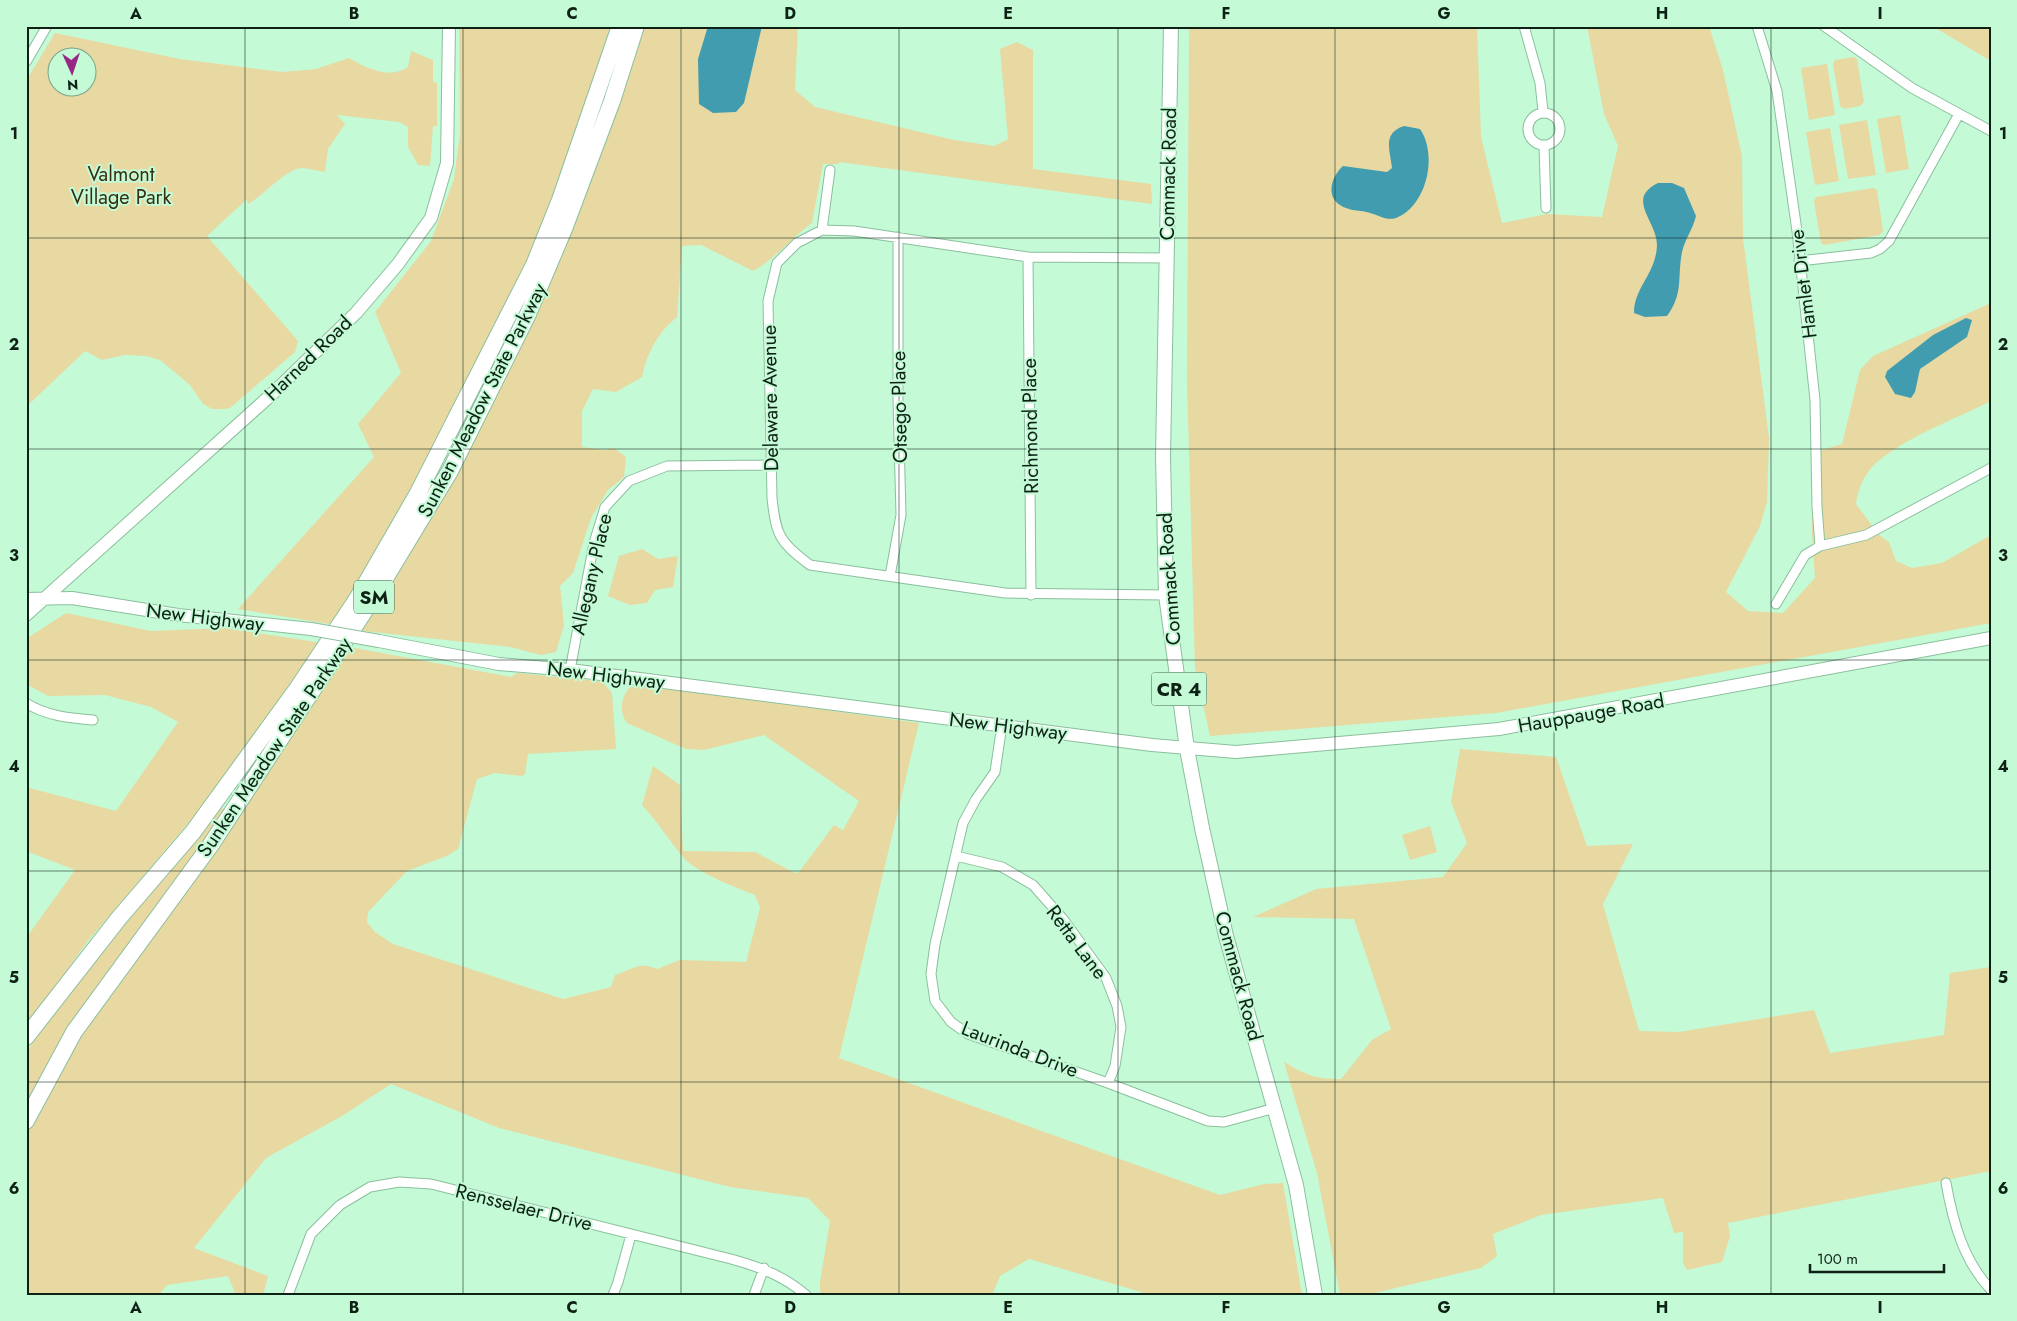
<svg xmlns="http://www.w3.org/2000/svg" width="2017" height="1321" font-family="Jost,sans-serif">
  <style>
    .green { fill: #e8d9a2; fill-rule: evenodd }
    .water { fill: #419cb0 }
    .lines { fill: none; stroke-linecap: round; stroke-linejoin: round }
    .street-casing { stroke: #8bbf9d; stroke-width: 11 }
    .secondary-casing { stroke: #8bbf9d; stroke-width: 14 }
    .primary-casing { stroke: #8bbf9d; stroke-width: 16 }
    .highway-casing { stroke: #8bbf9d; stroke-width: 18 }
    .street { stroke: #fff; stroke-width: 9 }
    .secondary { stroke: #fff; stroke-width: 12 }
    .primary { stroke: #fff; stroke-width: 14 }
    .highway { stroke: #fff; stroke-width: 16 }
    .secondary-bridge-casing { stroke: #8bbf9d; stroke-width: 14; stroke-linecap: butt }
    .secondary-bridge { stroke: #fff; stroke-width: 12 }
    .grid { fill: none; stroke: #0d2215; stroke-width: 1; stroke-opacity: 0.55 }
    .labels { text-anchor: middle; stroke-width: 4; stroke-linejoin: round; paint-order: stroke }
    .shield { fill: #c4fad6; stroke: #44634f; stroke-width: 1 }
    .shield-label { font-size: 19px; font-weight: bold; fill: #0d2215 }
    .park-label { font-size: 20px; fill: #372f11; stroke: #c4fad6 }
    .street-label { font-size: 20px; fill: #0d2215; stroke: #c4fad6 }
    .neatline { fill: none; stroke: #0d2215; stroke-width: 2 }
    .grid-label { font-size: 16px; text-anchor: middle; font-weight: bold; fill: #0d2215 }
  </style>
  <rect width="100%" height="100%" fill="#c4fad6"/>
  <!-- green -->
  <path class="green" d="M459 26H610C583 114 555 202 517 285 463 402 398 513 335 625L238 609 374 457 358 424 401 373 375 312 431 241 454 179 460 133Z
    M642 26H798L795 90 815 107 954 140 994 146 1008 139 1000 49 1017 42 1033 50V169L1151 184 1152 204 839 162V164H823L812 223C791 238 775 259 753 271L701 245 682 246 677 317C657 333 647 353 642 377L616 392 593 389 582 411V447L604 450 614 448 626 457 624 477 608 490 591 518 573 573 560 586 564 625 556 652 541 655 510 647 364 631 359 629 500 381Z
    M1189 26H1477L1481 137 1502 223 1547 214 1602 217 1618 146 1604 114 1587 26H1709L1723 70 1742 156 1743 238 1769 438 1767 502 1760 526 1726 592 1748 611 1783 613 1815 578 1812 535V453L1842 444 1860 370 1873 356 1991 303V401C1953 420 1908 436 1876 463 1864 474 1858 489 1856 504L1879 535 1889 542 1896 561 1912 568 1942 563 1991 535V623L1496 713 1210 736 1195 668 1187 381Z
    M1932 26H1991V61Z
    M55 33 180 59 282 72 316 69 349 58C366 68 390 80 408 67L411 51 433 60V82L437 83V126H433L430 166 418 165 408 147V127L399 122 337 115 345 124 328 149 325 172C317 171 308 168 301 168 286 169 263 196 248 204L247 199 207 236 298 341 295 352 230 408 224 409H212L203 404 190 385 160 360 146 356 125 355 102 360 85 351 26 407V81ZM58 58H88V88H58Z
    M1854 57 1857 59 1864 102 1860 106 1844 109 1840 106 1833 64 1835 60Z
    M1827 64 1835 115 1809 120 1801 68Z
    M1900 115 1909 169 1886 173 1877 119Z
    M1867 120 1876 175 1848 179 1839 125Z
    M1830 128 1839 181 1815 185 1806 132Z
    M1873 188 1877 190 1883 231 1880 235 1824 245 1821 243 1814 201 1816 197Z
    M642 549 658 559 678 556 673 587 655 590 647 603 630 605 608 596 619 556Z
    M66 613 151 631 225 628 323 643 226 779 87 942 26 1028V938L75 870 26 851V787L116 811 178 722 151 707 105 695 48 696 26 684V639Z
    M349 647 511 677 517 673 602 681 612 693 616 749 528 754 525 774 522 776 495 773 477 779 458 849 447 856 407 871 368 912 367 922 375 932 393 944 563 999 611 987 615 975C633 970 637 961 657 969L680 960 746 962 760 908 755 895C735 887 697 873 683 857 669 840 657 821 642 805L653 766 680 785 683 851 755 852 795 873 799 872 834 825 843 830 859 801 764 735 704 750 686 749 627 723C619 713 621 697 629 688L642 684 919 723 839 1058 1220 1195 1264 1184 1283 1183 1302 1295H1151L1029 1259 1000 1276 992 1295H823L820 1291V1282L830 1221 808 1198 730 1187 499 1128 391 1084 342 1116 266 1158 194 1248 268 1276 263 1295H236L228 1276 167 1285 159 1295H26V1132L29 1127 62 1066 88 1025 328 677 336 672Z
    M1460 749 1556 757 1587 846 1633 844 1603 904 1639 1031 1679 1032 1814 1010 1830 1053 1944 1035 1950 973 1991 967V1171L1728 1223 1730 1236 1722 1262 1687 1270 1683 1263V1232L1674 1233 1663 1198 1541 1215 1493 1234 1497 1256 1481 1268 1366 1295H1340L1317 1173 1284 1062C1306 1075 1315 1079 1341 1079L1372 1040 1391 1029 1354 919 1253 917 1316 889 1443 877 1467 843 1451 802Z
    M218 805 224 810 126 953 26 1107V1053L44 1023Z
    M1430 826 1437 852 1410 860 1402 835Z"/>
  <!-- water -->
  <path class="water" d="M708 26H762L744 103 736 112 713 113 699 104 698 59Z
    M1404 126 1420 129C1438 155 1427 206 1396 218 1387 221 1378 215 1370 213 1361 210 1348 211 1340 205 1325 195 1332 176 1343 166L1387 172 1392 168C1390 150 1382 133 1404 126Z
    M1658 183H1672L1684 188 1696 216C1693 229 1685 239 1682 252 1677 278 1684 293 1667 316L1645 317 1634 313C1634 287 1656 274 1657 245 1657 221 1625 199 1658 183Z
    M1966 318 1972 320 1967 337 1920 369 1915 392 1911 398 1895 394 1885 377 1887 371 1933 335Z"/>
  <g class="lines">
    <!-- street casing -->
    <g class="street-casing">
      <path id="street" d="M1524 26 1540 83 1543 111
        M1757 26 1777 91 1797 231 1815 400 1817 507 1820 546
        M1824 26 1912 88 1991 131
        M26 62 47 26
        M1528 129a16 16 0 1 1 32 0a16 16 0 1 1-32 0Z
        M1544 146 1546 208
        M822 230 830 170
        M1028 257 1031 595
        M1799 261 1871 253 1880 249 1889 241 1959 114
        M890 576 901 515 898 399V237
        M1166 595 1005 593 810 565C779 542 776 535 772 498L768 301 777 263 797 243 822 230 854 231 1028 257 1167 258
        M1776 604 1805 555 1820 546 1866 535 1991 468
        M570 670 594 543 605 507 629 481 667 466 771 465
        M26 703C46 716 70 718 93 720
        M1002 725 995 772 976 799 963 823 935 944 931 974 935 1001 951 1022 968 1034 1108 1083 1208 1121 1224 1122 1275 1108
        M956 856 1002 867 1033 885 1063 919 1106 978 1117 1006 1121 1027 1115 1066 1108 1083
        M1946 1183C1953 1222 1963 1260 1991 1290
        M288 1295 311 1234 340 1205 370 1187 399 1182 431 1184 731 1259C760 1267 784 1276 806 1295
        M613 1295 618 1282 631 1235
        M754 1295 764 1268"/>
    </g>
    <!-- secondary casing -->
    <g class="secondary-casing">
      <path id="secondary" d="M26 599 72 598 178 615 311 629
        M26 615 271 395 356 313 398 264 431 218 447 163 449 26
        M379 641 499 664 570 670 1152 745 1236 752 1499 729 1991 638"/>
    </g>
    <!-- primary casing -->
    <g class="primary-casing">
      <path id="primary" d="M1171 26 1163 456 1166 595 1187 749 1202 828 1226 936 1296 1185 1315 1295"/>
    </g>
    <!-- highway casing -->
    <g class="highway-casing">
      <path id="highway" d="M26 1037 119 918 193 832 297 689 357 599 418 493 534 265 560 200 620 26
        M26 1121 74 1032 210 846 375 595 450 471 528 314 564 229 612 101 636 26"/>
    </g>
    <!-- street -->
    <use href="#street" class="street"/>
    <!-- secondary -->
    <use href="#secondary" class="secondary"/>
    <!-- primary -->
    <use href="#primary" class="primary"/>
    <!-- highway -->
    <use href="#highway" class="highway"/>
    <!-- secondary-bridge casing -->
    <g class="secondary-bridge-casing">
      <path id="secondary-bridge" d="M311 629 379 641"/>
    </g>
    <!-- secondary-bridge -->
    <use href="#secondary-bridge" class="secondary-bridge"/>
  </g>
  <!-- grid -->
  <path class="grid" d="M245 26V1295M463 26V1295M681 26V1295M899 26V1295M1118 26V1295M1335 26V1295M1554 26V1295M1771 26V1295M26 238H1991M26 449H1991M26 660H1991M26 871H1991M26 1082H1991"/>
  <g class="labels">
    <!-- shield labels -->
    <g class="shield">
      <rect x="354" y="580.5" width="40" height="33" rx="4"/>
      <rect x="1151.5" y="672.5" width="55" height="33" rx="4"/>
    </g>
    <g class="shield-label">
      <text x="374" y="604">SM</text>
      <text x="1179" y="696">CR 4</text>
    </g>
    <!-- park labels -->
    <g class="park-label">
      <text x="121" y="181">Valmont<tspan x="121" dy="23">Village Park</tspan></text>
    </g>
    <!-- street labels -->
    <g class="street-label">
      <text transform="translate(1168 174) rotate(-89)" y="7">Commack Road</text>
      <text transform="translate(1803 284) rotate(-97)" y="7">Hamlet Drive</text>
      <text transform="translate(308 358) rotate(-44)" y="7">Harned Road</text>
      <text transform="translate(770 398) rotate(-91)" y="7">Delaware Avenue</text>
      <text transform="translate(482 400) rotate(-63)" y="7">Sunken Meadow State Parkway</text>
      <text transform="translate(899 407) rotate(-91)" y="7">Otsego Place</text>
      <text transform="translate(1030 426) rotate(-91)" y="7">Richmond Place</text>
      <text transform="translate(591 574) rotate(-77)" y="7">Allegany Place</text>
      <text transform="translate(1169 579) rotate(-94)" y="7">Commack Road</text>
      <text transform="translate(205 617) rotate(7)" y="7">New Highway</text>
      <text transform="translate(606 675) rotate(7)" y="7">New Highway</text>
      <text transform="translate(1591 713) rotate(-10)" y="7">Hauppauge Road</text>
      <text transform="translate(1008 726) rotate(7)" y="7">New Highway</text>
      <text transform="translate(274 747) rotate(-56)" y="7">Sunken Meadow State Parkway</text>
      <text transform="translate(1077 942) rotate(53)" y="7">Retta Lane</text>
      <text transform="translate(1239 976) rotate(75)" y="7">Commack Road</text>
      <text transform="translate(1020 1049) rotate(21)" y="7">Laurinda Drive</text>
      <text transform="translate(524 1207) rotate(14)" y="7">Rensselaer Drive</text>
    </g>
  </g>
  <!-- border -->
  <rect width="2017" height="1321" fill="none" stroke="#c4fad6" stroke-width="55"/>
  <!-- north arrow -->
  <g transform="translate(72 72) rotate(177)"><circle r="24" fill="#c4fad6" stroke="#7ba489"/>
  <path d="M0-4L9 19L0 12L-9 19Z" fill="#972685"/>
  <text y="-8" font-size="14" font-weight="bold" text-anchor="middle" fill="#0d2215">N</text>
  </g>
  <!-- scale -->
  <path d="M1810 1264v8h134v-8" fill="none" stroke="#0d2215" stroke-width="2.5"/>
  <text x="1817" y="1264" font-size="15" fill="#0d2215" stroke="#c4fad6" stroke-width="4" paint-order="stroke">100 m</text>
  <rect x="28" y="28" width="1962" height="1266" class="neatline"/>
  <g class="grid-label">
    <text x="136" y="19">A</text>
    <text x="354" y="19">B</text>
    <text x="572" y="19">C</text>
    <text x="790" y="19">D</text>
    <text x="1008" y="19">E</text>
    <text x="1226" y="19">F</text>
    <text x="1444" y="19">G</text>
    <text x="1662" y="19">H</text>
    <text x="1880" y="19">I</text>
    <text x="14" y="139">1</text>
    <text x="2003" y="139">1</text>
    <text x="14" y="350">2</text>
    <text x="2003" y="350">2</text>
    <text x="14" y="561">3</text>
    <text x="2003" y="561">3</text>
    <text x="14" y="772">4</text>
    <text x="2003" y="772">4</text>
    <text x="14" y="983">5</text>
    <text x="2003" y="983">5</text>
    <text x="14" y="1194">6</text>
    <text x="2003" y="1194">6</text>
    <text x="136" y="1313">A</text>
    <text x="354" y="1313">B</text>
    <text x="572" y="1313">C</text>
    <text x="790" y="1313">D</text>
    <text x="1008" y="1313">E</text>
    <text x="1226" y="1313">F</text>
    <text x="1444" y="1313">G</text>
    <text x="1662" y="1313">H</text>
    <text x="1880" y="1313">I</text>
  </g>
</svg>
